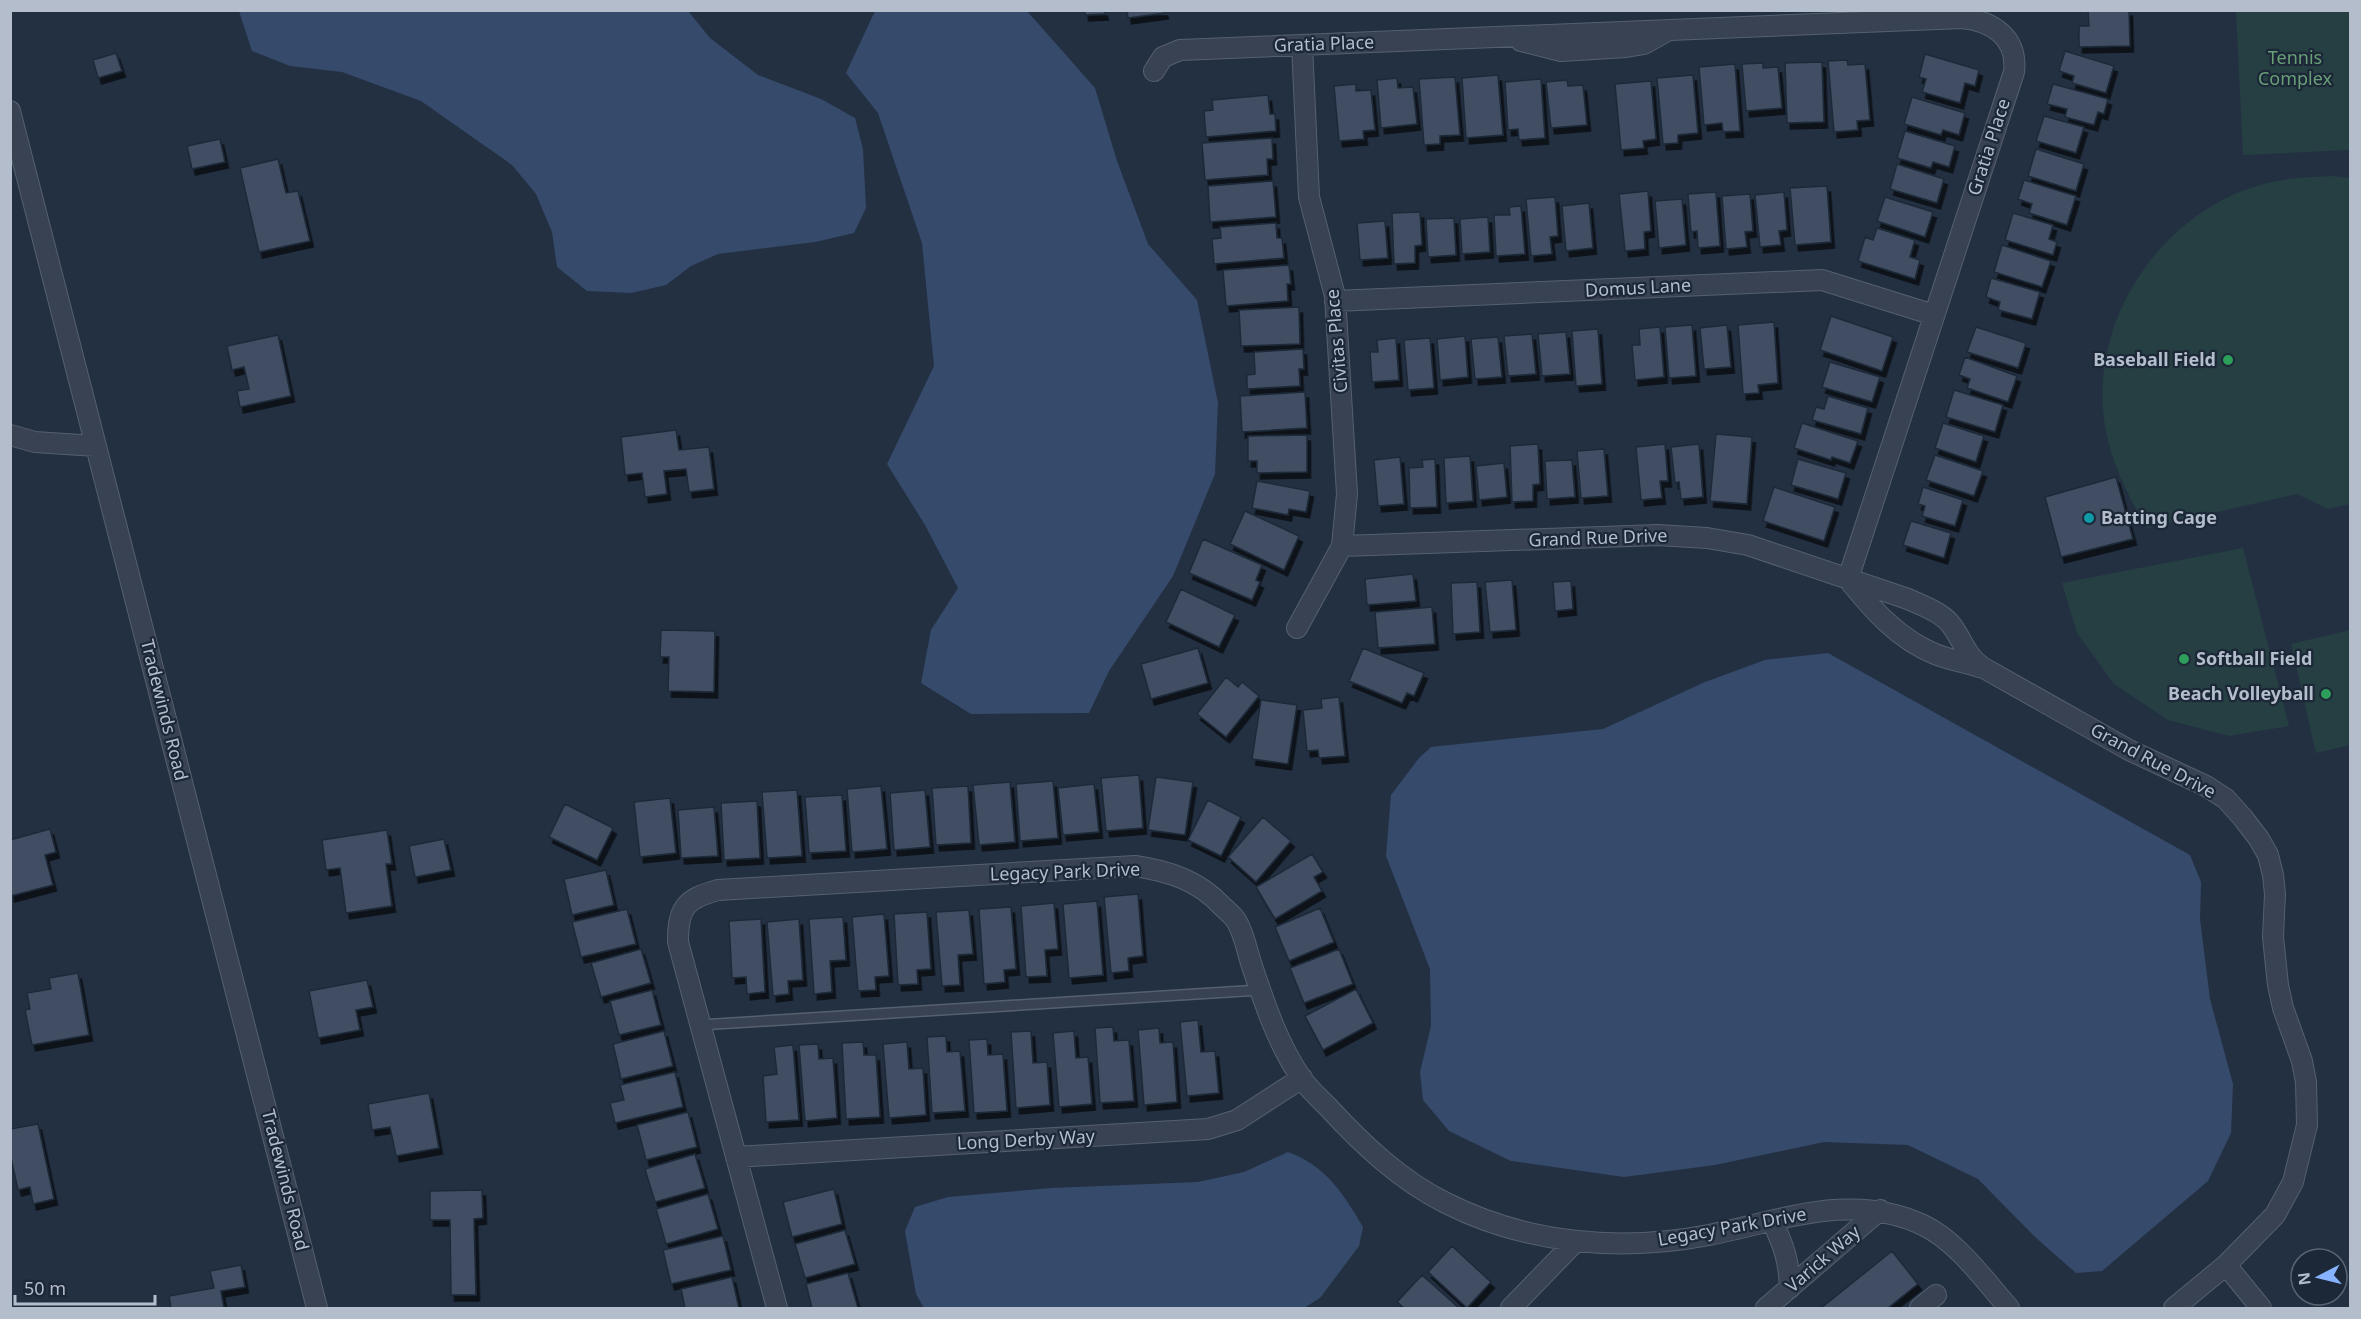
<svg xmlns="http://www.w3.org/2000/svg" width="2361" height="1319" font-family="'Noto Sans',sans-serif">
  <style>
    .green { fill: #253f43 }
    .water { fill: #364a6b }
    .building { fill: #3f4e62; stroke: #1e2939; stroke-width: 1.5; filter: url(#shadow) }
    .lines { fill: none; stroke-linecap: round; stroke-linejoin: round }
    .service-casing { stroke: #55606f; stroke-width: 12 }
    .minor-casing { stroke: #55606f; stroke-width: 22 }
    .service { stroke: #384252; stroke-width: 9 }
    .minor { stroke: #384252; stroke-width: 20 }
    .leisure-dot { fill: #2e9e5b; stroke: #1c2737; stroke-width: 2 }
    .culture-dot { fill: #0f9aa8; stroke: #1c2737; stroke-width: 2 }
    .labels { text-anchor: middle; stroke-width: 4.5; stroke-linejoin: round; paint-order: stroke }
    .street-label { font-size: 18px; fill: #b4bdcc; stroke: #1c2737 }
    .park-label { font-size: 18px; fill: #699f77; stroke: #1c2737 }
    .poi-label { font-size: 18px; font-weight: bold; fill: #b4bdcc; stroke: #1c2737; text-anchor: end }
  </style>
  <defs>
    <filter id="shadow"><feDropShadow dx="3.5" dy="6" stdDeviation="0" flood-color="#0009"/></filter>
  </defs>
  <rect width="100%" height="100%" fill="#233042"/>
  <!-- green -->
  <path class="green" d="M2236 11H2350V150L2243 155Z
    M2332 176 2350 178V504L2328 509 2297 494 2147 528C2127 494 2109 459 2104 419 2091 317 2162 213 2260 185 2283 178 2308 177 2332 176Z
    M2243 548 2289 726 2229 736 2168 720 2114 684 2077 633 2062 583Z
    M2350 630V745L2316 753 2291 644Z"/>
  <!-- water -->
  <path class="water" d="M239 11H688L710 38 758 75 821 99 855 118 863 149 866 208 854 233 815 242 718 254 691 266 666 285 631 293 587 291 557 267 552 232 536 194 512 165 421 101 342 72 290 66 252 51Z
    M875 11H1027L1095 88 1117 161 1148 244 1197 300 1218 403 1215 474 1173 576 1109 671 1089 713 971 714 921 683 931 630 958 588 925 525 887 464 934 366 922 243 878 113 846 73Z
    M1828 653 2190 855 2201 882 2200 919 2210 999 2233 1084 2231 1133 2208 1181 2102 1271 2076 1273 2035 1237 1978 1179 1908 1145 1824 1142 1715 1165 1624 1177 1511 1161 1449 1131 1423 1100 1420 1072 1431 1026 1430 969 1386 856 1391 795 1419 758 1431 747 1603 729 1705 682 1765 660Z
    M1288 1152C1326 1166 1343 1193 1363 1227L1359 1246 1320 1298 1304 1308H924L916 1294 905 1231 915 1207 948 1197 1052 1188 1198 1182 1244 1172Z"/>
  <!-- building -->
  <path class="building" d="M1085 10H1104L1105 14 1085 15Z
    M1127 10H1164L1165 13 1128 18Z
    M2129 10 2130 46 2079 47V26H2089L2088 11Z
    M2065 51 2114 66 2106 93 2072 83 2074 76 2059 71Z
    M116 53 122 71 98 78 93 60Z
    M1925 54 1979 70 1975 86 1965 83 1960 103 1922 92 1926 79 1919 77Z
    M1847 60 1848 65 1865 64 1870 120 1857 121 1858 130 1834 132 1828 61Z
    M1822 62 1824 122 1787 123 1785 63Z
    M1763 63V68L1778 67 1782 108 1746 111 1742 64Z
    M1735 64 1740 131 1723 132 1722 123 1704 125 1699 67Z
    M1498 75 1503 135 1466 138 1462 78Z
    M1693 75 1698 133 1678 135V143L1663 144 1657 78Z
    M1455 77 1460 135 1440 136V144L1424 145 1419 79Z
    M1397 78 1398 88 1413 87 1417 124 1381 128 1377 80Z
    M1541 79 1545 138 1519 140 1518 129 1508 130 1505 82Z
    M1567 80 1568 86 1583 85 1587 125 1551 128 1546 82Z
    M1651 81 1656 139 1643 141 1644 148 1621 150 1615 84Z
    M1356 84V91L1371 90 1375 130 1363 131 1364 139 1339 141 1334 86Z
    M2053 84 2108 99 2104 114 2098 112 2094 125 2065 117 2067 109 2047 104Z
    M1268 95 1270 114H1275L1276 131 1206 137 1204 111 1213 110 1212 100Z
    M1912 97 1965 113 1959 135 1943 130 1941 135 1904 124Z
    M2044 116 2084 127 2076 153 2036 141Z
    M1905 131 1955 146 1949 167 1933 162 1931 168 1897 158Z
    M1272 138 1273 159H1267L1268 175 1205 180 1202 143Z
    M220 139 225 162 192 169 187 146Z
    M2036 149 2084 164 2076 191 2028 176Z
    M278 159 286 193 298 191 310 241 259 252 240 168Z
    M1897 164 1944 179 1937 203 1890 189Z
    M2024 180 2076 196 2067 225 2029 213 2032 204 2018 199Z
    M1273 181 1276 217 1210 222 1208 186Z
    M1827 186 1831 242 1795 245 1790 188Z
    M1648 191 1651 231 1644 232 1645 249 1625 251 1619 194Z
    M1716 192 1720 246 1698 248 1697 231 1691 232 1688 194Z
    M1784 192 1787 230 1779 231 1781 245 1760 247 1755 195Z
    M1750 194 1753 231 1745 232 1747 247 1726 249 1722 196Z
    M1555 197 1558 236 1550 237 1552 254 1531 256 1526 199Z
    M1885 197 1933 212 1925 237 1877 221Z
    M1682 199 1686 245 1659 248 1655 201Z
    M1589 203 1593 248 1566 251 1562 206Z
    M1521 206 1525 254 1496 256 1494 215H1510L1509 207Z
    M1420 212 1422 245 1415 246V263L1394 264 1392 213Z
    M2013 213 2053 225 2049 239 2057 242 2053 255 2005 240Z
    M1488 217 1490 252 1462 254 1460 219Z
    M1454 218 1456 255 1428 257 1426 219Z
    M1385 221 1388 258 1360 260 1357 223Z
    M1276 223 1277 238H1282L1284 258 1214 264 1212 239 1221 238 1220 227Z
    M1877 228 1915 240 1910 257 1920 260 1915 279 1858 261 1865 237 1873 240Z
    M2002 245 2051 261 2042 287 1994 272Z
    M1289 265 1291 284H1287L1288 301 1226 306 1223 270Z
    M1991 278 2040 292 2032 319 1998 310 2000 302 1986 297Z
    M1299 307 1300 344 1241 346 1239 310Z
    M1831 316 1893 337 1882 371 1820 350Z
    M1774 322 1778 383 1758 385 1759 393 1743 394 1738 325Z
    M1692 325 1696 376 1669 378 1665 327Z
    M1727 325 1731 367 1704 369 1700 328Z
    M1660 327 1664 377 1635 380 1632 345H1640L1639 329Z
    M1976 327 2026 343 2018 368 1967 352Z
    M1598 329 1602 384 1576 386 1572 331Z
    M1566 332 1570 374 1542 376 1538 334Z
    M1532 334 1536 374 1508 376 1504 336Z
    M278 335 291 396 240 407 237 391 249 389 244 367 232 370 227 346Z
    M1465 336 1468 377 1440 380 1437 339Z
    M1498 337 1502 377 1475 379 1471 339Z
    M1396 338 1399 380 1372 382 1370 352H1378L1377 340Z
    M1430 338 1434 388 1408 390 1404 340Z
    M1303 349 1304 369H1299L1300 386 1247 389V375L1255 374 1254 352Z
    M1965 357 2017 376 2008 402 1967 388 1970 379 1959 375Z
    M1830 362 1880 377 1872 402 1822 387Z
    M1954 390 2003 405 1995 432 1946 417Z
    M1305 392 1307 428 1242 432 1240 396Z
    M1828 396 1868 408 1861 434 1812 420 1816 407 1824 409Z
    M1802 423 1858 441 1850 463 1832 457 1831 460 1794 448Z
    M1943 423 1984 436 1976 462 1935 448Z
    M676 430 679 450 709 447 714 489 689 492 686 469 664 471 667 494 645 497 642 473 625 475 621 437Z
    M1716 434 1752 437 1747 504 1710 501Z
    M1307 435V472L1257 473V461H1248V436Z
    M1538 444 1540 484 1533 485V501L1512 502 1510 446Z
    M1665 444 1668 481H1660L1662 498 1641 500 1636 447Z
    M1699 444 1703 497 1681 499 1679 482 1675 483 1671 447Z
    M1604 449 1608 496 1581 498 1577 451Z
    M1935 455 1983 471 1974 496 1926 480Z
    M1470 456 1473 501 1446 503 1444 458Z
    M1400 457 1404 504 1378 506 1374 460Z
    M1435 459 1437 507 1410 508 1409 468 1423 467 1422 460Z
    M1798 459 1846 473 1838 499 1791 485Z
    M1572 460 1575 497 1547 499 1545 461Z
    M1504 463 1507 497 1479 500 1476 466Z
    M2116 477 2133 539 2061 557 2045 497Z
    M1257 481 1310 491 1306 512 1289 509 1288 515 1252 508Z
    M1774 487 1835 507 1824 541 1763 521Z
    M1923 487 1963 500 1955 526 1922 516 1925 506 1918 504Z
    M1245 511 1299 536 1284 570 1230 544Z
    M1911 521 1951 533 1944 558 1903 545Z
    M1203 539 1262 565 1256 580 1260 582 1252 600 1189 573Z
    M1413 574 1416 601 1367 605 1365 579Z
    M1512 580 1516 630 1490 632 1485 582Z
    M1571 581 1573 609 1555 611 1553 582Z
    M1477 582 1480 632 1453 634 1451 583Z
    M1181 589 1235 615 1219 647 1166 622Z
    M1432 607 1435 644 1378 648 1375 612Z
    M661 630 715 631 714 692 668 691 669 657H660Z
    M1198 648 1208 683 1151 699 1141 664Z
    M1363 648 1424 673 1414 696 1407 693 1402 703 1349 681Z
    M1226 677 1238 687 1242 682 1259 696 1226 737 1197 714Z
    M1339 697 1345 756 1319 758 1318 750 1307 751 1303 710 1322 708 1321 699Z
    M1261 700 1297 705 1288 764 1252 759Z
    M1139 775 1143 828 1106 831 1101 778Z
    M1156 777 1193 782 1185 835 1148 830Z
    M1053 781 1058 838 1020 841 1016 784Z
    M1010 782 1015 842 979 845 973 785Z
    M1094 784 1099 832 1063 835 1058 788Z
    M881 786 887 849 852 852 847 789Z
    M968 786 971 843 936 845 932 788Z
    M797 790 802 856 767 858 762 792Z
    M925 790 930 847 894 850 890 793Z
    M842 795 846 851 809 853 805 797Z
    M670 798 676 853 640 857 634 802Z
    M1208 800 1241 817 1221 856 1188 840Z
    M757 801 760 858 724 860 721 803Z
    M565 804 613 828 597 860 549 837Z
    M714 807 718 856 681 858 678 810Z
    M1263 817 1291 841 1256 882 1228 857Z
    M50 829 56 852 45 855 53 885 11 896 10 840Z
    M387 830 392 864H386L392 906 346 913 340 868 326 870 322 840Z
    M444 839 451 870 415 877 409 846Z
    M1312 854 1323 872 1314 877 1322 891 1275 919 1256 887Z
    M606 870 614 905 572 915 564 879Z
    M1138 894 1143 956 1128 958 1129 971 1111 973 1104 897Z
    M1097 901 1103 975 1069 978 1063 904Z
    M1054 903 1058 949 1045 950 1047 976 1026 977 1021 906Z
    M1011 907 1016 969 1004 970 1005 982 984 984 979 909Z
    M1320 908 1334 942 1289 961 1275 927Z
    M627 909 636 944 581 957 572 922Z
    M969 910 973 954 958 955 960 985 942 986 936 912Z
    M927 912 931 969 917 970 918 984 898 985 894 914Z
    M884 914 889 976 875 977 876 990 858 991 852 917Z
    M843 917 846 960 830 961 832 992 814 994 809 919Z
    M761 919 765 992 747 994 746 977 732 978 729 921Z
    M799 919 803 980 788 981 789 994 773 996 767 922Z
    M641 949 651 983 601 997 591 963Z
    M1339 949 1353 984 1304 1003 1290 968Z
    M78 973 89 1035 32 1045 25 1010 30 1009 27 993 51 989 49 978Z
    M367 980 373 1007 356 1010 360 1030 318 1038 309 991Z
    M1356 989 1373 1023 1323 1050 1305 1016Z
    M652 990 661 1025 619 1035 610 1001Z
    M1198 1020 1201 1052 1215 1051 1219 1093 1187 1096 1180 1022Z
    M1113 1027 1114 1041 1129 1040 1134 1101 1100 1103 1095 1028Z
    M1159 1028 1160 1043 1173 1042 1177 1102 1144 1105 1138 1030Z
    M664 1031 673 1066 621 1079 613 1044Z
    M1031 1031 1033 1063 1047 1062 1050 1105 1016 1108 1011 1032Z
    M1074 1031 1076 1058 1088 1057 1092 1104 1059 1107 1053 1033Z
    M946 1036 947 1052 960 1051 965 1111 932 1113 927 1037Z
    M987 1039 988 1055 1003 1054 1007 1111 974 1113 969 1040Z
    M863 1042 864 1055H876L880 1117 846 1119 842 1043Z
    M907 1042 909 1069 923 1068 926 1115 889 1118 883 1044Z
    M818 1044 819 1059 833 1058 837 1118 805 1121 799 1045Z
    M793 1045 799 1120 766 1122 763 1076 777 1074 774 1047Z
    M675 1072 683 1107 615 1123 610 1103 624 1100 620 1085Z
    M429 1093 439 1148 396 1156 390 1127 372 1130 368 1104Z
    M688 1112 697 1147 646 1160 637 1125Z
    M38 1124 54 1199 33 1204 30 1187 18 1190 10 1154V1129Z
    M695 1154 705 1188 655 1202 645 1169Z
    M834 1189 842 1224 792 1237 783 1202Z
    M482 1190 483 1218 474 1219 476 1295H451L450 1220H430V1191Z
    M708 1194 718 1229 666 1244 656 1209Z
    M845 1230 855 1264 805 1278 795 1244Z
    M723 1236 731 1270 671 1284 663 1250Z
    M1452 1246 1491 1282 1467 1308 1428 1272Z
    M1892 1251 1918 1284 1888 1308H1821Z
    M241 1265 245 1287 221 1291 224 1308H171L169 1296 214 1288 210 1271Z
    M848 1273 858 1308H812L806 1284Z
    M1422 1275 1459 1308H1404L1397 1302Z
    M732 1277 739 1308H685L681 1289Z"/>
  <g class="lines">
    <!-- service casing -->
    <g class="service-casing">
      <path id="service" d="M700 1025 1260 990"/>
    </g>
    <!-- minor casing -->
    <g class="minor-casing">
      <path id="minor" d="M1521 41 1561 51 1626 47 1644 44 1667 31
        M1154 71 1163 57 1180 50 1962 18C1993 21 2018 38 2014 72L1848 579
        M10 111 317 1308
        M1335 301 1822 280 1934 315
        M10 435 35 442 96 446
        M1342 546 1658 535 1707 538 1748 545 1908 599C1923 606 1942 612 1952 626 1963 641 1966 656 1982 667L2129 750 2206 786 2226 799 2243 818 2259 839 2268 855 2273 875 2275 894 2273 937 2278 985 2283 1008 2302 1061 2306 1082 2307 1125 2293 1182 2275 1215 2226 1265 2174 1308
        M1848 579C1872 609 1898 639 1935 654 1949 660 1965 662 1979 667
        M1297 628 1342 546 1347 494 1335 296 1309 197 1302 45
        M736 1157 1208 1129 1237 1120 1302 1078
        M1772 1221C1784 1246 1789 1261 1790 1288
        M2226 1265 2261 1308
        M777 1308 678 942C678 908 685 899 718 890L1135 866C1168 871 1198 880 1222 906 1227 911 1234 916 1237 922 1244 934 1247 950 1251 963 1264 1002 1278 1045 1302 1079 1309 1089 1319 1098 1328 1107 1362 1144 1401 1181 1446 1203 1527 1244 1621 1252 1709 1235 1780 1221 1852 1191 1923 1225 1957 1241 1985 1281 2009 1308
        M1511 1308 1575 1242
        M1766 1308 1880 1210
        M1920 1308 1936 1295"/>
    </g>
    <!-- service -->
    <use href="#service" class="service"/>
    <!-- minor -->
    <use href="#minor" class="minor"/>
  </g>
  <!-- markers -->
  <g class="leisure-dot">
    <circle cx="2228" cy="360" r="6"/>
    <circle cx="2184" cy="659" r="6"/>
    <circle cx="2326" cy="694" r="6"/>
  </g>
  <circle class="culture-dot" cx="2089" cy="518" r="6"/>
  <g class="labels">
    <!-- street labels -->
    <g class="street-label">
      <text transform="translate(1324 44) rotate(-2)" y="6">Gratia Place</text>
      <text transform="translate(1989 147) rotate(-72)" y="6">Gratia Place</text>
      <text transform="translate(1638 288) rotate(-3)" y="6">Domus Lane</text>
      <text transform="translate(1337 341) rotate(-95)" y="6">Civitas Place</text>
      <text transform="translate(1598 538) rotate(-2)" y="6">Grand Rue Drive</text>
      <text transform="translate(164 710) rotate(76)" y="6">Tradewinds Road</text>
      <text transform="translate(2153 761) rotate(28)" y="6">Grand Rue Drive</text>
      <text transform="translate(1065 872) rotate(-2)" y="6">Legacy Park Drive</text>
      <text transform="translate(1026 1140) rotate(-3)" y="6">Long Derby Way</text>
      <text transform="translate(285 1180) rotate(76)" y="6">Tradewinds Road</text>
      <text transform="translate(1732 1227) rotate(-10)" y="6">Legacy Park Drive</text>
      <text transform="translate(1823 1259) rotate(-41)" y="6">Varick Way</text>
    </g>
    <!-- park labels -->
    <g class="park-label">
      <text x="2295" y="64">Tennis<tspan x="2295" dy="21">Complex</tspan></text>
    </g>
    <!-- poi labels -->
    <g class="poi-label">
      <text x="2216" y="366">Baseball Field</text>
      <text x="2101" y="524" text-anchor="start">Batting Cage</text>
      <text x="2196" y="665" text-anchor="start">Softball Field</text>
      <text x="2314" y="700">Beach Volleyball</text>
    </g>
  </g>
  <!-- border -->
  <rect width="2361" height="1319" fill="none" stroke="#b4bdcc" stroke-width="24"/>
  <!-- north arrow -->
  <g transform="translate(2319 1277) rotate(263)"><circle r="28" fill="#1c2737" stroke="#596373" stroke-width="1.5"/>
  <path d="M0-4.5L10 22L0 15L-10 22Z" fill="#86b2ff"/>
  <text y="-9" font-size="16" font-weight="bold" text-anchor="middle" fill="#b4bdcc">N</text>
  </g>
  <!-- scale -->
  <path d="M15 1295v9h140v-9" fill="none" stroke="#b4bdcc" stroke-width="3"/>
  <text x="24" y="1295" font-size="18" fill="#b4bdcc" stroke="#1c2737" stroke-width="4.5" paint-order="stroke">50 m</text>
</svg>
